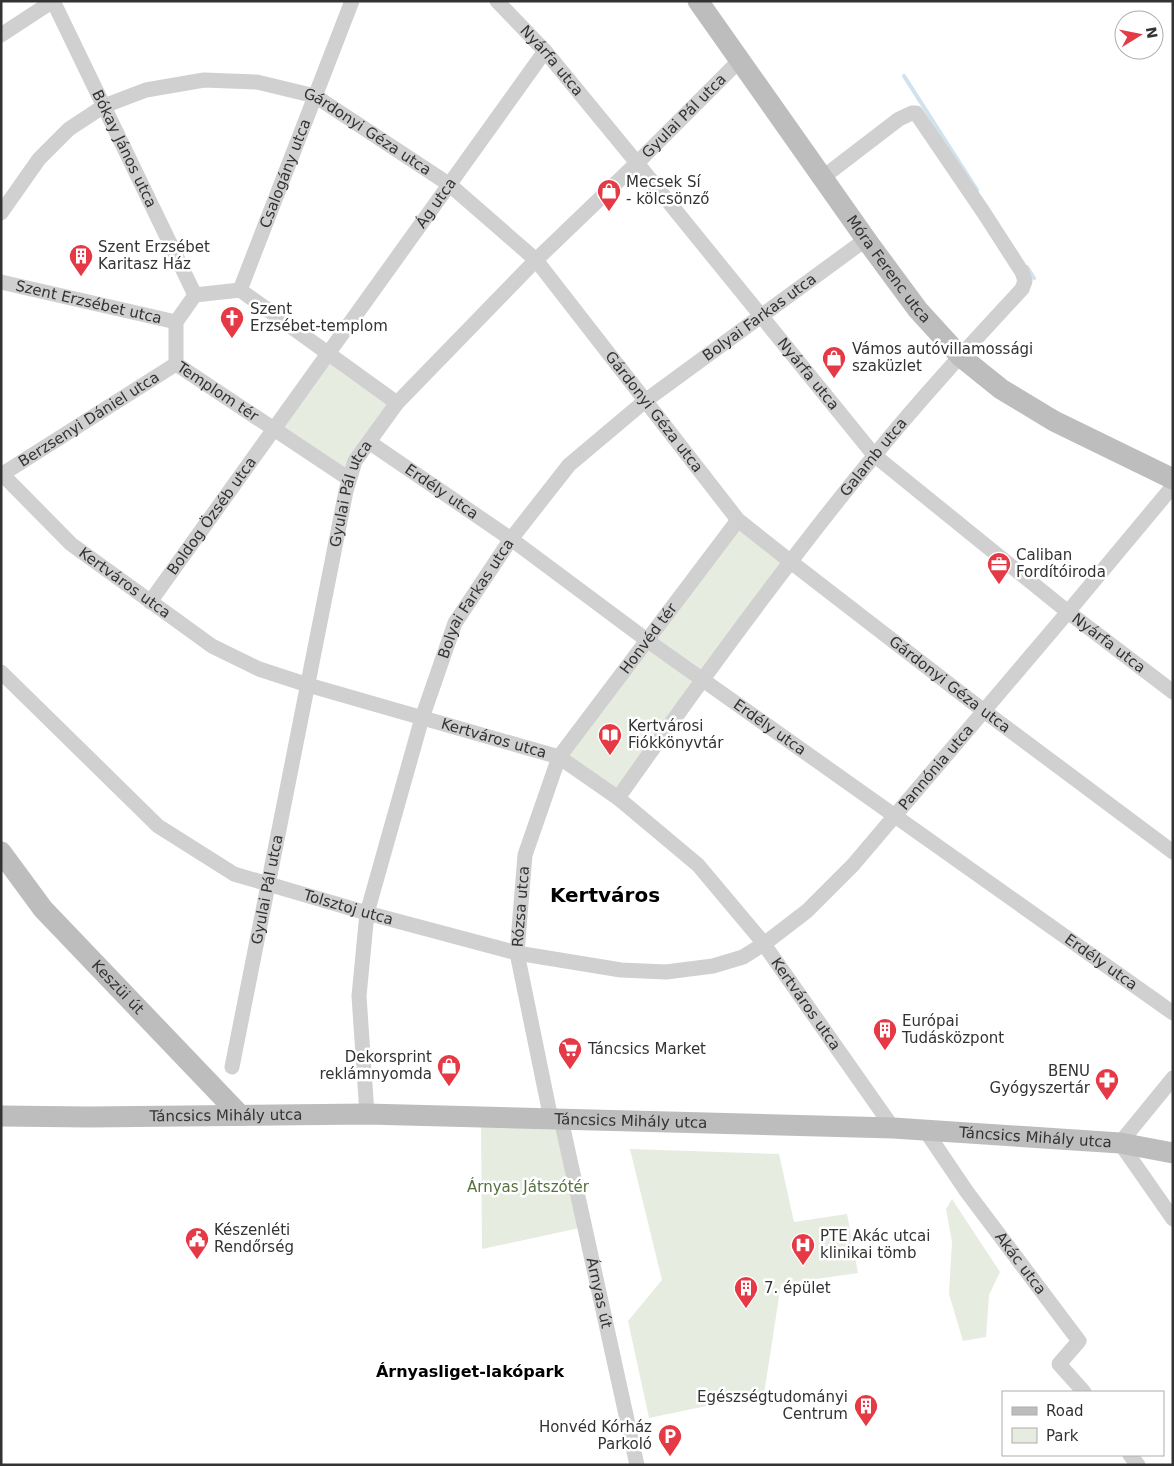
<svg xmlns="http://www.w3.org/2000/svg" width="1174" height="1466" font-family="'DejaVu Sans',sans-serif">
  <style>
    .green { fill: #e6ecdf }
    .lines { fill: none; stroke-linecap: round; stroke-linejoin: round }
    .stream { stroke: #cfe2ee; stroke-width: 4 }
    .street { stroke: #d0d0d0; stroke-width: 15 }
    .secondary { stroke: #bdbdbd; stroke-width: 21 }
    .labels { text-anchor: middle; stroke-width: 5; stroke-linejoin: round; paint-order: stroke }
    .street-label { font-size: 15px; fill: #333; stroke: #fff }
    .poi-label { font-size: 15px; fill: #333; stroke: #fff; text-anchor: start }
    .park-label { font-size: 15px; fill: #56703f; stroke: #fff }
    .neighbourhood-label { font-size: 16px; font-weight: bold; fill: #000; stroke: #fff }
    .district-label { font-size: 20px; font-weight: bold; fill: #000; stroke: #fff }
  </style>
  <rect width="100%" height="100%" fill="#fff"/>
  <!-- green -->
  <path class="green" d="M327 353 397 403 349 479 274 428Z
    M738 520 791 562 618 798 559 757Z
    M481 1117 561 1119 584 1227 482 1249Z
    M630 1149 779 1154 794 1222 847 1214 858 1273 781 1284 764 1394 649 1418 628 1321 662 1280Z
    M952 1199 1000 1272 989 1295 986 1337 963 1341 949 1294 952 1242 946 1209Z"/>
  <g class="lines">
    <!-- stream -->
    <path class="stream" d="M904 76 977 190
      M1027 267 1034 278"/>
    <!-- street -->
    <g class="street">
      <path id="s1" d="M53 1 195 295"/>
      <path id="s2" d="M497 1 545 51 637 163 874 455 1068 612 1173 692"/>
      <path d="M1 35 53 1"/>
      <path id="s3" d="M1 213 39 159 69 129 104 106 146 90 204 80 257 82 315 96 450 185 536 260 738 520 791 562 980 708 1173 852"/>
      <path id="s4" d="M1 282 176 322"/>
      <path id="s5" d="M240 290 352 1"/>
      <path d="M176 364V322L195 295 240 290 397 403"/>
      <path id="s6" d="M176 364 349 479"/>
      <path id="s7" d="M369 442 511 539 648 641 1173 1013"/>
      <path id="s8" d="M1 473 71 544 212 646 259 669 308 685 559 757 618 798 698 865 761 940 893 1128"/>
      <path id="s9" d="M1 475 176 364"/>
      <path id="s10" d="M150 602 545 51"/>
      <path id="s11" d="M1 672 158 826 234 874 367 913 517 953 621 970 666 972 713 966 743 957 764 944 807 911 853 865 1073 606 1173 486"/>
      <path id="s12" d="M618 798C700 682 784 566 874 456 921 398 972 343 1022 289L1025 281 1022 272 984 213 916 113H912L899 119 822 178"/>
      <path id="s13" d="M232 1067 346 491 355 461 397 403 536 260 637 163 739 61"/>
      <path d="M1173 1078 1120 1143 1173 1219"/>
      <path id="s14" d="M367 1114 359 996 367 913 422 718 455 623 511 539 569 465 645 401 865 240"/>
      <path id="s15" d="M551 1119 517 953 525 855 559 757 738 520"/>
      <path id="s16" d="M561 1119 637 1465"/>
      <path id="s17" d="M925 1130 967 1192 1079 1341 1059 1364 1084 1392"/>
      <path d="M1130 1455 1138 1465"/>
    </g>
    <!-- secondary -->
    <g class="secondary">
      <path id="s18" d="M698 1 870 245 918 310 960 356 1001 389 1054 421 1173 479"/>
      <path id="s19" d="M1 852 43 909 240 1115"/>
      <path id="s20" d="M1 1116 89 1117 367 1114 893 1128 1120 1143 1173 1153"/>
    </g>
  </g>
  <!-- icons -->
  <defs>
    <g id="shop-pin" transform="scale(1.25)"><path d="M0 17L-7.5 6A9.5 9.5 0 1 1 7.5 6Z" fill="#e63946" stroke="#fff"/><path d="M-5-2.5h2.3a2.7 3.5 0 0 1 5.4 0H5L5.5 6h-11ZM-1.5-2.5h3a1.5 2.3 0 0 0-3 0Z" fill="#fff"/></g>
    <g id="building-pin" transform="scale(1.25)"><path d="M0 17L-7.5 6A9.5 9.5 0 1 1 7.5 6Z" fill="#e63946" stroke="#fff"/><path d="M-4-6H4V6H1V3H-1V6H-4ZM-2.5-4.3h1.7v1.8h-1.7ZM.8-4.3h1.7v1.8H.8ZM-2.5-1h1.7V.8h-1.7ZM.8-1h1.7V.8H.8Z" fill="#fff"/></g>
    <g id="church-pin" transform="scale(1.25)"><path d="M0 17L-7.5 6A9.5 9.5 0 1 1 7.5 6Z" fill="#e63946" stroke="#fff"/><path d="M-1.2-6h2.4v3.5h3.3v2.4h-3.3V6h-2.4V-.1h-3.3v-2.4h3.3Z" fill="#fff"/></g>
    <g id="office-pin" transform="scale(1.25)"><path d="M0 17L-7.5 6A9.5 9.5 0 1 1 7.5 6Z" fill="#e63946" stroke="#fff"/><path d="M-6-3h4V-5.5h4V-3h4V5H-6ZM-1-4.5V-3h2v-1.5ZM-6 0V1H6V0Z" fill="#fff"/></g>
    <g id="library-pin" transform="scale(1.25)"><path d="M0 17L-7.5 6A9.5 9.5 0 1 1 7.5 6Z" fill="#e63946" stroke="#fff"/><path d="M-6-4Q-3-5.5-.7-3.5V5Q-3 3-6 4ZM6-4Q3-5.5 .7-3.5V5Q3 3 6 4Z" fill="#fff"/></g>
    <g id="supermarket-pin" transform="scale(1.25)"><path d="M0 17L-7.5 6A9.5 9.5 0 1 1 7.5 6Z" fill="#e63946" stroke="#fff"/><path d="M-6-5.5h2.5l.6 2H6L4.5 2H-2.5L-4.4-4H-6ZM-1.5 3.2a1.3 1.3 0 1 0 .1 0ZM3 3.2a1.3 1.3 0 1 0 .1 0Z" fill="#fff"/></g>
    <g id="pharmacy-pin" transform="scale(1.25)"><path d="M0 17L-7.5 6A9.5 9.5 0 1 1 7.5 6Z" fill="#e63946" stroke="#fff"/><path d="M-2-6h4v4h4v4h-4v4h-4v-4h-4v-4h4Z" fill="#fff"/></g>
    <g id="civic-pin" transform="scale(1.25)"><path d="M0 17L-7.5 6A9.5 9.5 0 1 1 7.5 6Z" fill="#e63946" stroke="#fff"/><path d="M-.6-6.5H3V-4.5H.6V-3L4-1V1h2V6H-6V1h2V-1L-.6-3ZM-1.2 2.5V6h2.4V2.5Z" fill="#fff"/></g>
    <g id="hospital-pin" transform="scale(1.25)"><path d="M0 17L-7.5 6A9.5 9.5 0 1 1 7.5 6Z" fill="#e63946" stroke="#fff"/><path d="M-5-5h3v3.5h4V-5h3V5h-3V1.5h-4V5h-3Z" fill="#fff"/></g>
    <g id="parking-pin" transform="scale(1.25)"><path d="M0 17L-7.5 6A9.5 9.5 0 1 1 7.5 6Z" fill="#e63946" stroke="#fff"/><path d="M-3.5-5.5H1a3.5 3.5 0 0 1 0 7H-1V5.5H-3.5ZM-1-3.4V-.6H.8a1.4 1.4 0 0 0 0-2.8Z" fill="#fff"/></g>
  </defs>
  <g fill-rule="evenodd">
    <use href="#shop-pin" x="609" y="191"/>
    <use href="#building-pin" x="81" y="256"/>
    <use href="#church-pin" x="232" y="318"/>
    <use href="#shop-pin" x="834" y="358"/>
    <use href="#office-pin" x="999" y="564"/>
    <use href="#library-pin" x="610" y="735"/>
    <use href="#building-pin" x="885" y="1030"/>
    <use href="#supermarket-pin" x="570" y="1049"/>
    <use href="#shop-pin" x="449" y="1066"/>
    <use href="#pharmacy-pin" x="1107" y="1080"/>
    <use href="#civic-pin" x="197" y="1239"/>
    <use href="#hospital-pin" x="803" y="1245"/>
    <use href="#building-pin" x="746" y="1288"/>
    <use href="#building-pin" x="866" y="1406"/>
    <use href="#parking-pin" x="670" y="1436"/>
  </g>
  <g class="labels">
    <!-- street labels -->
    <g class="street-label">
      <text dy="5" stroke="none"><textPath href="#s2" startOffset="81">Nyárfa utca</textPath></text>
      <text dy="5" stroke="none"><textPath href="#s13" startOffset="1096">Gyulai Pál utca</textPath></text>
      <text dy="5" stroke="none"><textPath href="#s3" startOffset="430">Gárdonyi Géza utca</textPath></text>
      <text dy="5" stroke="none"><textPath href="#s1" startOffset="164">Bókay János utca</textPath></text>
      <text dy="5" stroke="none"><textPath href="#s5" startOffset="125">Csalogány utca</textPath></text>
      <text dy="5" stroke="none"><textPath href="#s10" startOffset="491">Ág utca</textPath></text>
      <text dy="5" stroke="none"><textPath href="#s18" startOffset="329">Móra Ferenc utca</textPath></text>
      <text dy="5" stroke="none"><textPath href="#s4" startOffset="90">Szent Erzsébet utca</textPath></text>
      <text dy="5" stroke="none"><textPath href="#s14" startOffset="941">Bolyai Farkas utca</textPath></text>
      <text dy="5" stroke="none"><textPath href="#s2" startOffset="486">Nyárfa utca</textPath></text>
      <text dy="5" stroke="none"><textPath href="#s6" startOffset="50">Templom tér</textPath></text>
      <text dy="5" stroke="none"><textPath href="#s3" startOffset="835">Gárdonyi Géza utca</textPath></text>
      <text dy="5" stroke="none"><textPath href="#s9" startOffset="104">Berzsenyi Dániel utca</textPath></text>
      <text dy="5" stroke="none"><textPath href="#s12" startOffset="426">Galamb utca</textPath></text>
      <text dy="5" stroke="none"><textPath href="#s7" startOffset="88">Erdély utca</textPath></text>
      <text dy="5" stroke="none"><textPath href="#s13" startOffset="586">Gyulai Pál utca</textPath></text>
      <text dy="5" stroke="none"><textPath href="#s10" startOffset="106">Boldog Özséb utca</textPath></text>
      <text dy="5" stroke="none"><textPath href="#s8" startOffset="166">Kertváros utca</textPath></text>
      <text dy="5" stroke="none"><textPath href="#s14" startOffset="536">Bolyai Farkas utca</textPath></text>
      <text dy="5" stroke="none"><textPath href="#s15" startOffset="520">Honvéd tér</textPath></text>
      <text dy="5" stroke="none"><textPath href="#s2" startOffset="891">Nyárfa utca</textPath></text>
      <text dy="5" stroke="none"><textPath href="#s3" startOffset="1240">Gárdonyi Géza utca</textPath></text>
      <text dy="5" stroke="none"><textPath href="#s7" startOffset="492">Erdély utca</textPath></text>
      <text dy="5" stroke="none"><textPath href="#s8" startOffset="571">Kertváros utca</textPath></text>
      <text dy="5" stroke="none"><textPath href="#s11" startOffset="1105">Pannónia utca</textPath></text>
      <text dy="5" stroke="none"><textPath href="#s13" startOffset="181">Gyulai Pál utca</textPath></text>
      <text dy="5" stroke="none"><textPath href="#s11" startOffset="429">Tolsztoj utca</textPath></text>
      <text dy="5" stroke="none"><textPath href="#s15" startOffset="216">Rózsa utca</textPath></text>
      <text dy="5" stroke="none"><textPath href="#s7" startOffset="898">Erdély utca</textPath></text>
      <text dy="5" stroke="none"><textPath href="#s19" startOffset="179">Keszüi út</textPath></text>
      <text dy="5" stroke="none"><textPath href="#s8" startOffset="991">Kertváros utca</textPath></text>
      <text dy="5" stroke="none"><textPath href="#s20" startOffset="225">Táncsics Mihály utca</textPath></text>
      <text dy="5" stroke="none"><textPath href="#s20" startOffset="630">Táncsics Mihály utca</textPath></text>
      <text dy="5" stroke="none"><textPath href="#s20" startOffset="1035">Táncsics Mihály utca</textPath></text>
      <text dy="5" stroke="none"><textPath href="#s17" startOffset="164">Akác utca</textPath></text>
      <text dy="5" stroke="none"><textPath href="#s16" startOffset="178">Árnyas út</textPath></text>
    </g>
    <!-- poi labels -->
    <g class="poi-label">
      <text x="626" y="187">Mecsek Sí<tspan x="626" dy="17">- kölcsönző</tspan></text>
      <text x="98" y="252">Szent Erzsébet<tspan x="98" dy="17">Karitasz Ház</tspan></text>
      <text x="250" y="314">Szent<tspan x="250" dy="17">Erzsébet-templom</tspan></text>
      <text x="852" y="354">Vámos autóvillamossági<tspan x="852" dy="17">szaküzlet</tspan></text>
      <text x="1016" y="560">Caliban<tspan x="1016" dy="17">Fordítóiroda</tspan></text>
      <text x="628" y="731">Kertvárosi<tspan x="628" dy="17">Fiókkönyvtár</tspan></text>
      <text x="902" y="1026">Európai<tspan x="902" dy="17">Tudásközpont</tspan></text>
      <text x="588" y="1054">Táncsics Market</text>
      <text x="432" y="1062" text-anchor="end">Dekorsprint<tspan x="432" dy="17">reklámnyomda</tspan></text>
      <text x="1090" y="1076" text-anchor="end">BENU<tspan x="1090" dy="17">Gyógyszertár</tspan></text>
      <text x="214" y="1235">Készenléti<tspan x="214" dy="17">Rendőrség</tspan></text>
      <text x="820" y="1241">PTE Akác utcai<tspan x="820" dy="17">klinikai tömb</tspan></text>
      <text x="764" y="1293">7. épület</text>
      <text x="848" y="1402" text-anchor="end">Egészségtudományi<tspan x="848" dy="17">Centrum</tspan></text>
      <text x="652" y="1432" text-anchor="end">Honvéd Kórház<tspan x="652" dy="17">Parkoló</tspan></text>
    </g>
    <!-- park labels -->
    <g class="park-label">
      <text x="528" y="1192">Árnyas Játszótér</text>
    </g>
    <!-- neighbourhood labels -->
    <g class="neighbourhood-label">
      <text x="470" y="1377">Árnyasliget-lakópark</text>
    </g>
    <!-- district labels -->
    <g class="district-label">
      <text x="605" y="902">Kertváros</text>
    </g>
  </g>
  <!-- border -->
  <rect width="1174" height="1466" fill="none" stroke="#333333" stroke-width="5"/>
  <!-- legend -->
  <rect x="1002" y="1391" width="162" height="65" fill="#ffffff" stroke="#adadad"/>
  <rect x="1012" y="1407" width="25" height="8" fill="#bdbdbd" stroke="#adadad"/>
  <text x="1046" y="1416" font-size="15" fill="#333333">Road</text>
  <rect x="1012" y="1428" width="25" height="15" fill="#e6ecdf" stroke="#adadad"/>
  <text x="1046" y="1441" font-size="15" fill="#333333">Park</text>
  <!-- north arrow -->
  <g transform="translate(1139 35) rotate(80)"><circle r="24" fill="#ffffff" stroke="#adadad"/>
  <path d="M0-4L9 19L0 12L-9 19Z" fill="#e63946"/>
  <text y="-8" font-size="14" font-weight="bold" text-anchor="middle" fill="#333333">N</text>
  </g>
</svg>
